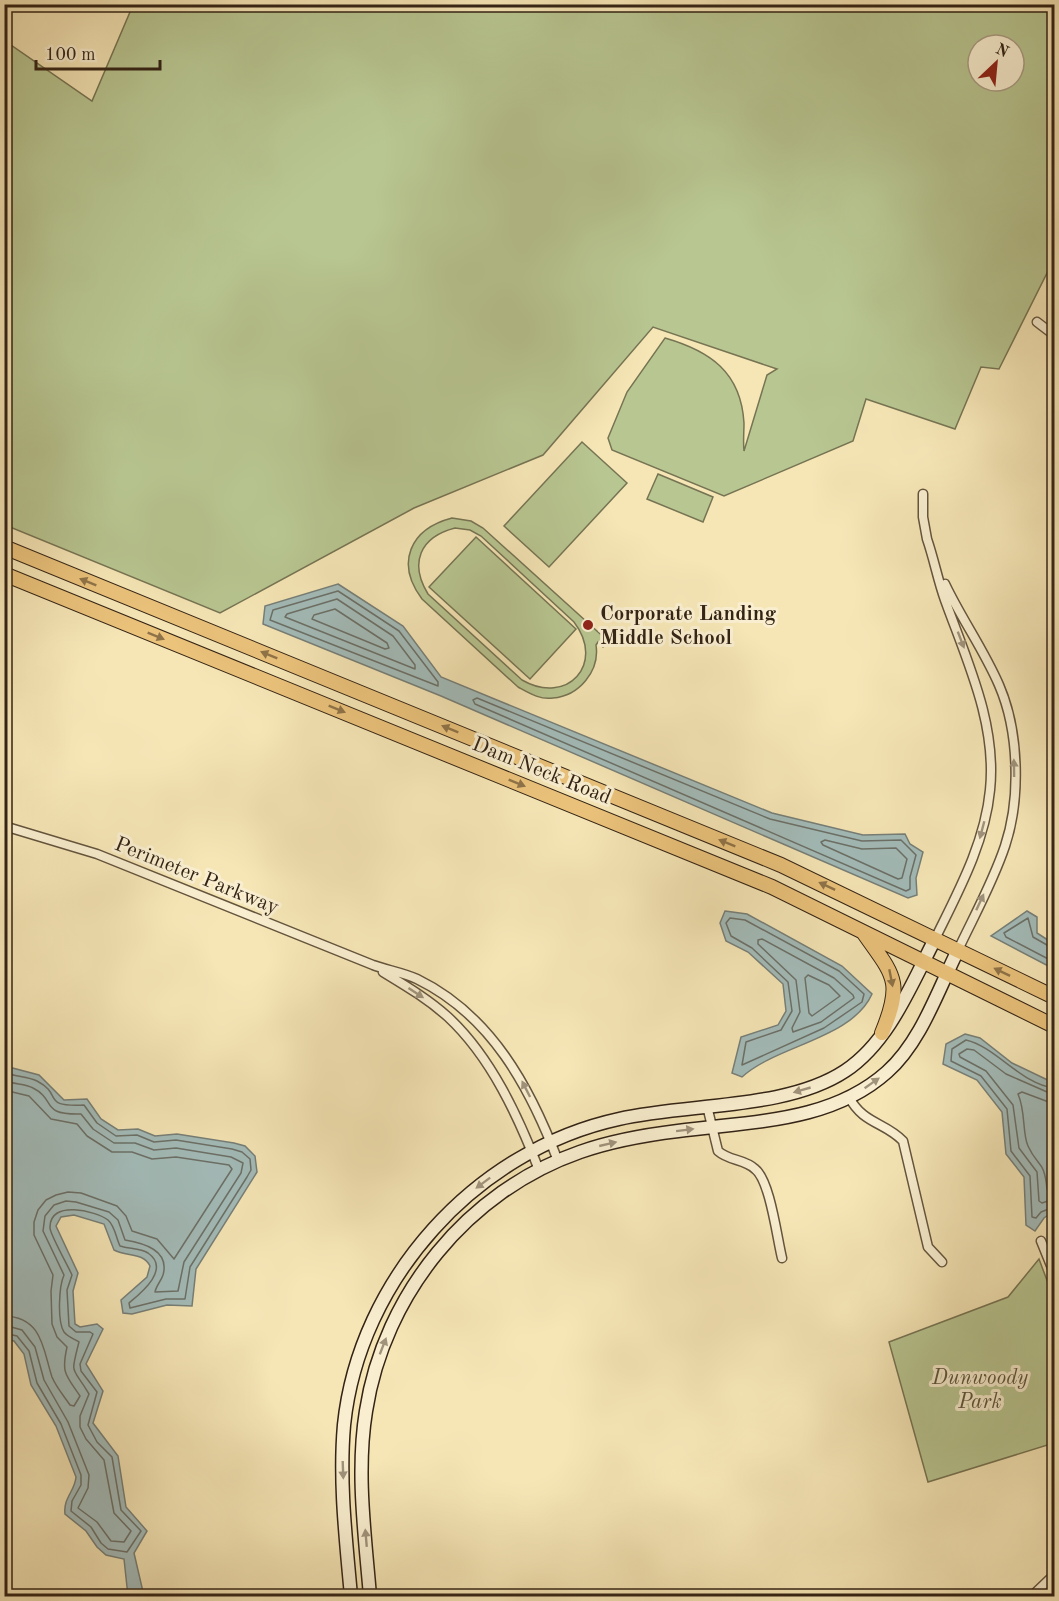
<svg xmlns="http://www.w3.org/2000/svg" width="1059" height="1601" font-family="'Old Standard TT',serif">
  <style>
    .green { fill: #b8c691; stroke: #767453; stroke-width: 1.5; fill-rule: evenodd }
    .water { fill: #a3bcba; stroke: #767f78; stroke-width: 1.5 }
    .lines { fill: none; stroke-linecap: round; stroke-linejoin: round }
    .shore { stroke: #6b7068; stroke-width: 1.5 }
    .street-casing { stroke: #64543d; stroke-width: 11 }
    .secondary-casing { stroke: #332315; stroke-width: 15 }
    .primary-casing { stroke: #332315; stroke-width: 16 }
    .street { stroke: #f9efd0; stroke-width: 8 }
    .secondary { stroke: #f9efd0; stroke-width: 12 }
    .primary { stroke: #ebc37b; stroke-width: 14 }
    .oneway { fill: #8f7348 }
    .oneway2 { fill: #a0937c }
    .poi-dot { fill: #8f2418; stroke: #f9efd0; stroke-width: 2 }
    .labels { text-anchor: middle; stroke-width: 6; stroke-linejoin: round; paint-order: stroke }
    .poi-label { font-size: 21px; font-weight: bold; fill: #332315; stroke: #f9efd0; text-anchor: start }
    .street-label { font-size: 21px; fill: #332315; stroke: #f9efd0 }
    .park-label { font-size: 21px; font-style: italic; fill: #5b543a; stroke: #f9efd0 }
  </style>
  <rect width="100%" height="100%" fill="#f6e6b6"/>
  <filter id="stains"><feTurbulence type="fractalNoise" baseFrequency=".00333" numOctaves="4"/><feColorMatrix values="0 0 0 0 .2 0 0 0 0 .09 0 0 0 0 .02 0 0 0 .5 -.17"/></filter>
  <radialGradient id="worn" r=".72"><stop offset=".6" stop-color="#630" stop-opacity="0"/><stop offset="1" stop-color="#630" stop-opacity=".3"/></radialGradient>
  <!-- green -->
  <path class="green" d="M133 5H1054L1053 261 999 369 981 367 955 429 866 399 853 441 724 496 612 450 608 438 627 392 665 338C710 351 741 372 744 423 744 432 743 442 744 451L767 375 777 369 653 327 543 455 414 508 220 613 5 525V41L92 101ZM978 45H1014V81H978Z
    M582 442 627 483 549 567 504 526Z
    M658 474 713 497 703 522 647 499Z
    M452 518 471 521 483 528 608 641 603 647 598 642 596 645C600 671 579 696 553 698 540 700 529 693 518 687L422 599C395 563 410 529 452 518ZM455 528 470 530 481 536 574 622C606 664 567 706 522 680L428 594C409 563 420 537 455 528Z
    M476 537 576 629 530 679 429 587Z
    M1039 1259 1054 1299V1443L928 1482 889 1342 1008 1297Z"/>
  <!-- water -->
  <path class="water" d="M338 584 403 626 441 677 772 813 863 835 905 834 910 844 923 852 916 878 917 895 908 898 441 696 263 624 265 606Z
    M725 911 747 914 842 966 872 994C852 1039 777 1045 742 1077L732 1073 741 1037 778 1025 786 1011 783 984 748 952 726 941 720 923Z
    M1027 911 1037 917V933L1054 944V969L991 936Z
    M965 1034 980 1038 1012 1063 1054 1083V1211L1044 1218 1035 1231 1026 1225 1024 1177 1006 1154 1002 1112 977 1080 943 1064 946 1044Z
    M5 1066 39 1075 64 1100 87 1099 101 1119 118 1130 138 1129 155 1136 177 1134 234 1143 245 1146 255 1156 257 1172 196 1269 192 1306 167 1305 132 1314 123 1313 121 1300 147 1277 150 1266C143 1252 127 1257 114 1250L104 1224 74 1215 61 1217 56 1226 78 1273 73 1291 75 1324 80 1327 97 1324 103 1329 86 1364 103 1391 93 1423 118 1456 126 1507 147 1531 134 1553 144 1596H128L124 1559 106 1555 97 1547 86 1531 65 1514C63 1498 75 1491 76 1477L56 1426 31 1385 24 1354 14 1341 5 1339Z"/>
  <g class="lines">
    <!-- shore -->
    <path class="shore" d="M338 591 399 631 438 682V686L270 620 273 610Z
      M337 599 393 636 415 665V669L285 617 287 614Z
      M335 609 387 643 389 648 385 649 312 619 314 615Z
      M477 698 770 819 862 841 901 840 916 855 910 877V889L906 891 475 704 473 700Z
      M825 840 862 849 896 848 907 859 902 878 898 879 823 845 821 842Z
      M730 918 745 920 839 971 864 994 862 1002 824 1028 742 1065 746 1042 781 1030 792 1011 788 982 752 948 731 936 726 923Z
      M762 939 834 978 853 995 854 998 821 1022 793 1032 792 1028 800 1012 796 980 758 944V940Z
      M1054 949 1033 937 1028 918 1004 933 1006 937 1054 962
      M808 975 829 985 840 996 812 1016 809 1013 805 978Z
      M4 1072C15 1077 27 1076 37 1081 64 1095 40 1107 84 1105L97 1123 116 1136 137 1135 154 1142 176 1140 232 1149 242 1152 250 1159 251 1170 247 1177 190 1267 185 1299H166L130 1308 129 1303C141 1293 171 1269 148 1253 140 1248 129 1249 120 1246 116 1238 115 1226 108 1220 96 1211 49 1199 50 1228 50 1234 68 1266 72 1275L67 1290 69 1326 76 1332H90L93 1334 80 1364 81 1371 97 1392 88 1425 97 1442 112 1457 121 1510 141 1531 127 1552 108 1549 101 1543 91 1527 71 1511 72 1501 81 1485V1475L61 1424 37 1383 29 1351 17 1336 4 1333
      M4 1080C14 1085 24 1083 33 1088 57 1100 39 1115 81 1114L93 1129 114 1143H135L154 1150 176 1148 231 1157 243 1163 241 1173 184 1262 178 1291 155 1292C156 1286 161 1281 163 1275 170 1250 143 1243 125 1240L118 1220 109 1212 76 1202 66 1201 54 1205 45 1216 43 1231 64 1275C59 1286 57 1321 64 1332 68 1337 74 1339 79 1342 70 1377 72 1365 89 1394L80 1416V1427L86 1439 104 1460 114 1513 131 1531 124 1542 111 1541 97 1522 78 1508 88 1488 89 1475 68 1422 44 1380 35 1347 22 1330 4 1325
      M1054 1088C1021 1084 996 1047 966 1040L952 1049 951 1061 981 1076 1007 1109 1011 1151 1030 1176 1032 1217 1036 1218 1041 1212 1054 1207
      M4 1090 29 1096 51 1119 77 1124 87 1136 112 1152H132L152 1159 176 1157 229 1165 232 1169 174 1259 157 1239 132 1231 126 1216 117 1206 81 1193 68 1192 56 1195 46 1200 38 1210 34 1222V1235L53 1275 51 1291 52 1324 57 1337 67 1347C61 1374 66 1375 80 1396L74 1406 70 1405C64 1396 56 1387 52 1377 43 1350 43 1317 4 1316
      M1054 1095 1006 1074 974 1050 967 1049 959 1054 960 1057 986 1071 1013 1105 1019 1148 1037 1172 1039 1201 1042 1203 1054 1199
      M1054 1104 1022 1092 1018 1094C1026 1112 1022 1133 1028 1146 1038 1168 1044 1159 1047 1189L1054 1190"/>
    <!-- street casing -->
    <g class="street-casing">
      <path id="street" d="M1037 322 1054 335
        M923 494V517L927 539C934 559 938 581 945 600 967 661 997 724 990 790 985 843 958 892 935 939
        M945 584C961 618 984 650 999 685 1019 731 1021 798 1005 846 993 882 974 916 958 950
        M4 826 97 854 373 965C387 970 404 973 417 979 491 1015 530 1087 558 1161
        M383 972C406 986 428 999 448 1017 491 1057 518 1116 539 1170
        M849 1097C863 1124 885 1122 903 1141L928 1247 942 1262
        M707 1106 718 1151C729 1161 745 1159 755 1169 770 1180 777 1238 782 1258
        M1041 1241 1054 1273
        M1032 1596 1054 1575"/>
    </g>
    <!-- secondary casing -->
    <g class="secondary-casing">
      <path id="secondary" d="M351 1596C346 1540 339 1482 344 1425 359 1279 476 1150 619 1119 688 1103 786 1110 845 1071 889 1042 911 985 935 939
        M370 1596C365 1535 356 1472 366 1411 384 1294 468 1191 580 1152 611 1141 645 1135 678 1131 750 1121 830 1123 887 1072 921 1042 938 990 958 950"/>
    </g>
    <!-- primary casing -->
    <g class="primary-casing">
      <path id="primary" d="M4 547 781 865 1054 997
        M4 574 772 887 1054 1026
        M863 932C893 975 904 980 882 1033"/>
    </g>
    <!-- street -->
    <use href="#street" class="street"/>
    <!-- secondary -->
    <use href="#secondary" class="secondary"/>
    <!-- primary -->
    <use href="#primary" class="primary"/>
  </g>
  <!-- one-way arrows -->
  <defs><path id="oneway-solid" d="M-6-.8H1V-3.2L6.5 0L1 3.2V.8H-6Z" transform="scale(1.5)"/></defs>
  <g class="oneway">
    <use href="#oneway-solid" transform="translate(88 582) rotate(-158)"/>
    <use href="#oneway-solid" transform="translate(156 636) rotate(22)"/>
    <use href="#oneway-solid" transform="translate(269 655) rotate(-158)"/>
    <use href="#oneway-solid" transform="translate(337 709) rotate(22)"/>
    <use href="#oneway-solid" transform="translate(450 729) rotate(-158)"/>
    <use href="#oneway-solid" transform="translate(517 783) rotate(22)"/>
    <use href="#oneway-solid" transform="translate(727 843) rotate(-158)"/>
    <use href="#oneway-solid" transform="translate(827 886) rotate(-155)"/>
    <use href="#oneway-solid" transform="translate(1002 972) rotate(-154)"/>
    <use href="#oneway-solid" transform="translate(891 978) rotate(79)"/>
  </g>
  <g class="oneway2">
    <use href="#oneway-solid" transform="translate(961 640) rotate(69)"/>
    <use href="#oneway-solid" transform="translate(1014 768) rotate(-91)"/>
    <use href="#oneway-solid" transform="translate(982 830) rotate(105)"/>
    <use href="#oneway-solid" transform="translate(980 902) rotate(-65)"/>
    <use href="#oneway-solid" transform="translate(416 993) rotate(33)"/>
    <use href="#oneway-solid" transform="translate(872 1083) rotate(-35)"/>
    <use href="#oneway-solid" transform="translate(526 1089) rotate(-117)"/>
    <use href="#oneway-solid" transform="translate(802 1090) rotate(164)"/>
    <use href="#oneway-solid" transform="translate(685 1130) rotate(-7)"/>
    <use href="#oneway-solid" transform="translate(608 1144) rotate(-13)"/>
    <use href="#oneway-solid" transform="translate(483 1183) rotate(143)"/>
    <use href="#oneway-solid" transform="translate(383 1346) rotate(-69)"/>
    <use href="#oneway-solid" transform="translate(343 1470) rotate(88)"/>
    <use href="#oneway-solid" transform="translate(366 1538) rotate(-95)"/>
  </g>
  <!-- markers -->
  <circle class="poi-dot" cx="588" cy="625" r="6"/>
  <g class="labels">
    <!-- poi labels -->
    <g class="poi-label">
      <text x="600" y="620">Corporate Landing<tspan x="600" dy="24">Middle School</tspan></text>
    </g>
    <!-- street labels -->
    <g class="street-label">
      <text transform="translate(542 770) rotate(22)" y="7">Dam Neck Road</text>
      <text transform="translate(197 875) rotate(22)" y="7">Perimeter Parkway</text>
    </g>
    <!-- park labels -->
    <g class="park-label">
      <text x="980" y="1384">Dunwoody<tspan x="980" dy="24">Park</tspan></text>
    </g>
  </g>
  <!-- margin -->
  <rect width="1059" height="1601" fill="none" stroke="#f6e6b6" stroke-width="24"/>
  <rect x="6" y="6" width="1047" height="1589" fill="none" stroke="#332315" stroke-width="3"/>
  <rect x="12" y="12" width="1035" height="1577" fill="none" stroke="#332315" stroke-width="1.5"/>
  <!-- north arrow -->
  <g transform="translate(996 63) rotate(26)"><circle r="28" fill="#f9efd0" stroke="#aa9d85" stroke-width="1.5"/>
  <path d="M0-4.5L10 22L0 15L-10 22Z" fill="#8f2418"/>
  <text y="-9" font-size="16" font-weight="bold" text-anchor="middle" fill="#332315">N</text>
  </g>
  <!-- scale -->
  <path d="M36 60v9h124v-9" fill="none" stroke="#332315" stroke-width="3"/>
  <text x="45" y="60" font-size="18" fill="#332315" stroke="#f9efd0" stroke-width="4.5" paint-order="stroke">100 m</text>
  <rect width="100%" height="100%" filter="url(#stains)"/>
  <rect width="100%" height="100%" fill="url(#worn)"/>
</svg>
